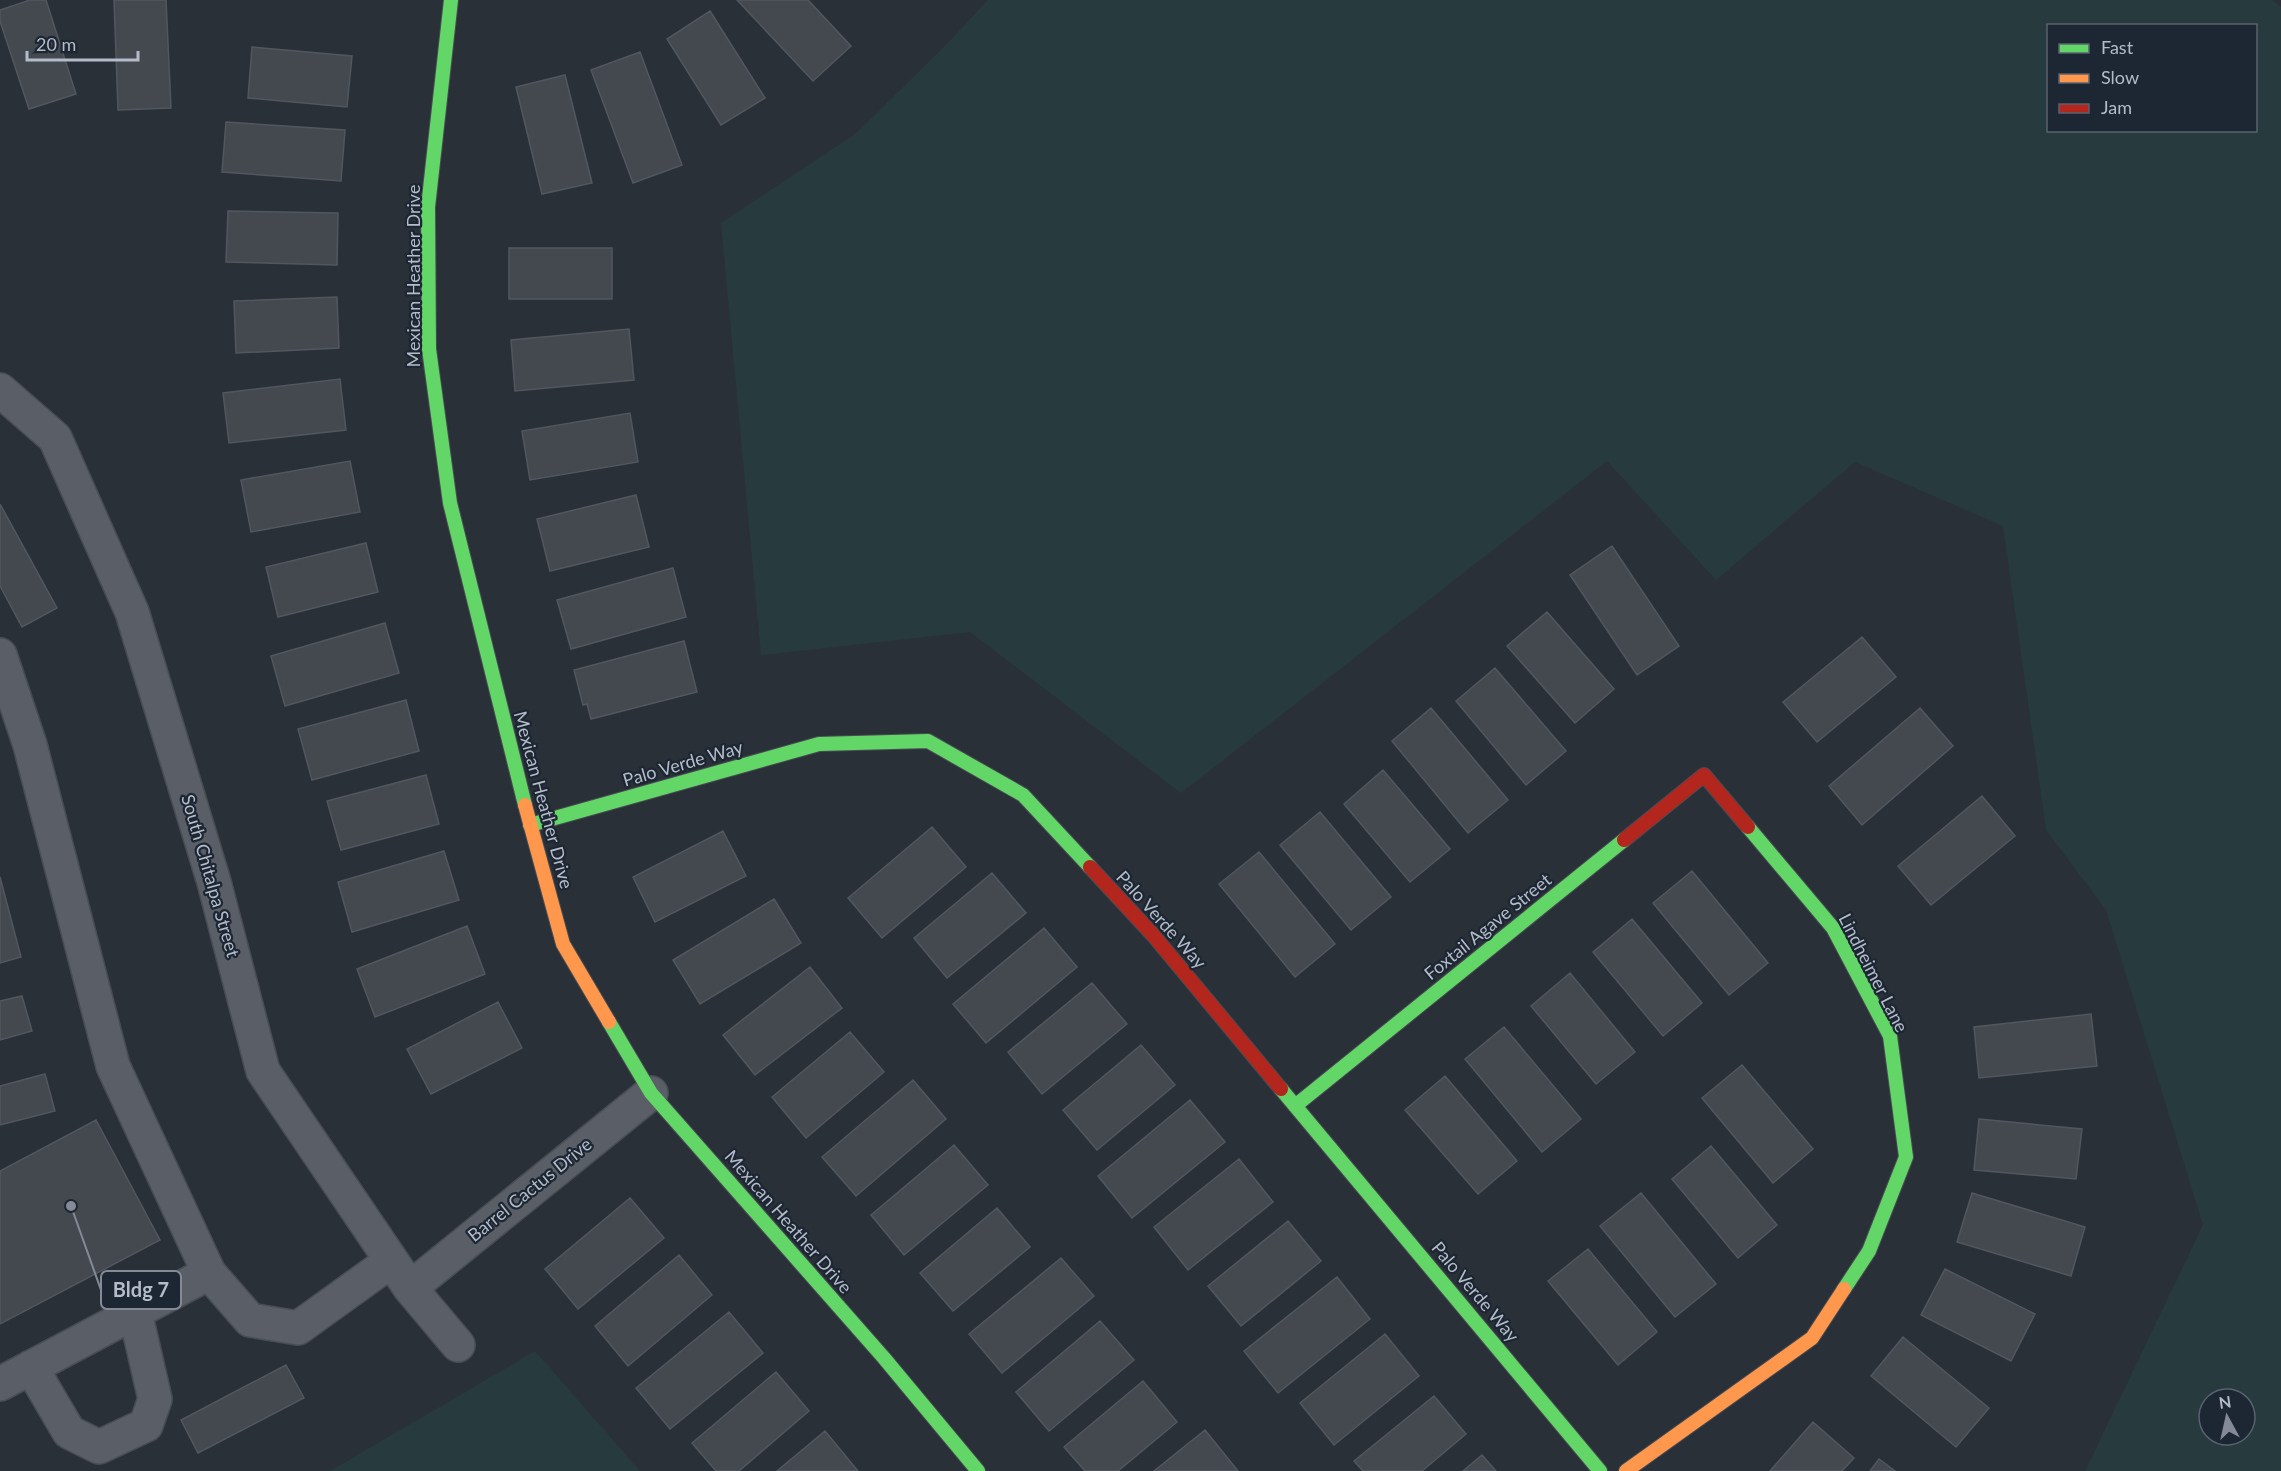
<svg xmlns="http://www.w3.org/2000/svg" width="2281" height="1471" font-family="Lato,sans-serif">
  <style>
    .green { fill: #273a3e; fill-rule: evenodd }
    .building { fill: #444950; stroke: #52575f; stroke-width: 1.5 }
    .lines { fill: none; stroke-linecap: round; stroke-linejoin: round }
    .street-casing { stroke: #484c53; stroke-width: 36 }
    .fast-casing { stroke: #484c53; stroke-width: 16 }
    .slow-casing { stroke: #484c53; stroke-width: 16 }
    .jam-casing { stroke: #484c53; stroke-width: 16 }
    .street { stroke: #5a5e66; stroke-width: 33 }
    .fast { stroke: #63d668; stroke-width: 14 }
    .slow { stroke: #ff974d; stroke-width: 14 }
    .jam { stroke: #b3261e; stroke-width: 14 }
    .labels { text-anchor: middle; stroke-width: 4.5; stroke-linejoin: round; paint-order: stroke }
    .street-label { font-size: 18px; fill: #b4bcc9; stroke: #1d2633 }
    .leader { fill: none; stroke: #848b96; stroke-width: 2 }
    .callout-dot { fill: #848b96; stroke: #1d2633; stroke-width: 2 }
    .callout { fill: #1d2633; stroke: #848b96; stroke-width: 2 }
    .callout-label { font-size: 20px; text-anchor: middle; font-weight: bold; fill: #b4bcc9 }
  </style>
  <rect width="100%" height="100%" fill="#2a3038"/>
  <!-- green -->
  <path class="green" d="M988 0H2272L2281 7V1471H2085L2203 1225 2106 910 2046 830 2003 526 1855 462 1716 580 1607 461 1181 793 970 632 761 655 721 223 854 135 941 50ZM2048 26H2256V130H2048ZM2209 1399H2245V1435H2209Z
    M535 1351 640 1471H330Z"/>
  <!-- building -->
  <path class="building" d="M30 0H46L76 94 29 109 0 21V10Z
    M114 0H166L171 108 118 110Z
    M737 0H808L851 46 813 81Z
    M710 11 765 98 721 125 667 39Z
    M252 47 352 56 347 107 248 98Z
    M640 52 682 165 633 183 591 70Z
    M565 75 592 183 542 194 516 87Z
    M226 122 345 130 341 181 222 172Z
    M228 211 338 213 337 265 226 262Z
    M509 248H612V299H509Z
    M337 297 339 348 236 353 234 301Z
    M629 329 634 380 515 391 511 340Z
    M340 379 346 430 229 443 223 393Z
    M630 413 638 462 530 480 522 431Z
    M350 461 360 512 251 532 241 480Z
    M636 495 649 547 550 571 537 519Z
    M0 504 57 608 22 627 0 586Z
    M366 543 378 592 278 617 266 567Z
    M1612 546 1679 646 1637 675 1570 575Z
    M673 568 686 617 571 649 557 600Z
    M1547 612 1614 689 1575 723 1507 646Z
    M385 623 399 673 285 706 271 656Z
    M1862 637 1896 677 1817 742 1783 702Z
    M684 641 697 692 591 719 587 704 583 705 574 670Z
    M1495 668 1566 751 1526 785 1456 701Z
    M406 700 419 751 312 780 298 729Z
    M1431 708 1508 800 1468 833 1392 741Z
    M1920 708 1953 746 1862 825 1829 786Z
    M1383 770 1450 849 1410 882 1344 804Z
    M426 775 439 824 341 850 327 801Z
    M1982 796 2015 836 1931 905 1898 866Z
    M1320 812 1391 897 1351 930 1280 845Z
    M932 827 966 867 882 938 848 898Z
    M723 831 746 876 655 922 633 877Z
    M444 851 459 900 352 932 338 882Z
    M1259 852 1335 944 1295 977 1219 884Z
    M1692 871 1768 963 1729 995 1653 903Z
    M992 873 1026 913 947 978 914 938Z
    M0 877 21 957 0 963Z
    M774 899 801 943 700 1004 673 960Z
    M1632 919 1702 1003 1663 1036 1593 952Z
    M467 926 485 974 375 1017 357 969Z
    M1044 928 1077 967 986 1043 953 1004Z
    M810 967 842 1008 755 1075 723 1035Z
    M1570 973 1635 1052 1596 1084 1531 1006Z
    M1092 983 1127 1024 1042 1094 1008 1052Z
    M22 996 32 1031 0 1040V1001Z
    M498 1002 522 1048 431 1094 407 1049Z
    M2091 1014 2097 1066 1979 1078 1974 1027Z
    M1504 1027 1581 1119 1542 1152 1465 1059Z
    M850 1032 884 1072 806 1138 772 1097Z
    M1141 1045 1175 1085 1097 1150 1063 1110Z
    M1742 1065 1813 1149 1773 1183 1702 1098Z
    M45 1074 55 1111 0 1125V1086Z
    M1445 1076 1517 1161 1478 1194 1405 1110Z
    M913 1080 946 1119 856 1196 822 1157Z
    M1190 1100 1225 1142 1132 1218 1098 1176Z
    M1979 1119 2082 1129 2076 1179 1974 1170Z
    M96 1120 160 1240 0 1324V1171Z
    M954 1145 988 1185 904 1255 871 1215Z
    M1711 1146 1777 1225 1738 1258 1672 1179Z
    M1239 1159 1273 1202 1188 1270 1154 1227Z
    M1641 1193 1716 1284 1675 1317 1600 1226Z
    M1972 1193 2085 1227 2071 1276 1957 1242Z
    M630 1198 664 1238 578 1309 545 1269Z
    M997 1208 1030 1247 953 1311 920 1273Z
    M1288 1221 1321 1261 1241 1326 1208 1286Z
    M1588 1249 1657 1332 1618 1365 1548 1281Z
    M679 1255 712 1295 628 1366 595 1326Z
    M1061 1258 1094 1296 1002 1373 969 1334Z
    M1945 1269 2035 1314 2011 1361 1921 1315Z
    M1337 1277 1370 1319 1278 1393 1244 1351Z
    M729 1312 763 1353 670 1429 636 1388Z
    M1100 1321 1134 1360 1049 1431 1016 1392Z
    M1385 1334 1419 1376 1334 1445 1300 1403Z
    M1903 1337 1989 1408 1956 1447 1871 1376Z
    M286 1365 304 1398 198 1453 181 1420Z
    M776 1372 809 1411 739 1471H716L692 1443Z
    M1143 1381 1177 1422 1118 1471H1085L1064 1447Z
    M1434 1396 1466 1434 1422 1471H1363L1354 1461Z
    M1813 1422 1854 1458 1842 1471H1770Z
    M1205 1430 1238 1471H1154Z
    M825 1431 858 1471H777Z
    M1482 1455 1496 1471H1463Z
    M1879 1459 1895 1471H1870Z"/>
  <g class="lines">
    <!-- street casing -->
    <g class="street-casing">
      <path id="street" d="M0 390 55 438 132 612 214 882 263 1071 410 1288 458 1345
        M0 655 30 745 113 1066 209 1273
        M410 1288 651 1093
        M31 1367 69 1432 99 1447 146 1425 155 1399 135 1312
        M0 1384 209 1273 250 1320 298 1328 391 1261"/>
    </g>
    <!-- fast casing -->
    <g class="fast-casing">
      <path id="fast" d="M451 0 428 207 429 349 450 503 525 805
        M530 825 819 744 928 741 1023 795 1090 867
        M1748 827 1833 928 1890 1036 1906 1157 1869 1251 1844 1289
        M609 1022 651 1093 884 1358 978 1471
        M1281 1089 1600 1471
        M1295 1106 1624 840"/>
    </g>
    <!-- slow casing -->
    <g class="slow-casing">
      <path id="slow" d="M525 805 563 944 609 1022
        M1626 1471 1812 1338 1844 1289"/>
    </g>
    <!-- jam casing -->
    <g class="jam-casing">
      <path id="jam" d="M1624 840 1704 775 1748 827
        M1090 867 1153 935 1281 1089"/>
    </g>
    <!-- street -->
    <use href="#street" class="street"/>
    <!-- fast -->
    <use href="#fast" class="fast"/>
    <!-- slow -->
    <use href="#slow" class="slow"/>
    <!-- jam -->
    <use href="#jam" class="jam"/>
  </g>
  <g class="labels">
    <!-- street labels -->
    <g class="street-label">
      <text transform="translate(414 276) rotate(-90)" y="6">Mexican Heather Drive</text>
      <text transform="translate(683 764) rotate(-16)" y="6">Palo Verde Way</text>
      <text transform="translate(543 800) rotate(75)" y="6">Mexican Heather Drive</text>
      <text transform="translate(210 876) rotate(74)" y="6">South Chitalpa Street</text>
      <text transform="translate(1161 920) rotate(48)" y="6">Palo Verde Way</text>
      <text transform="translate(1488 927) rotate(-39)" y="6">Foxtail Agave Street</text>
      <text transform="translate(1873 973) rotate(63)" y="6">Lindheimer Lane</text>
      <text transform="translate(530 1190) rotate(-39)" y="6">Barrel Cactus Drive</text>
      <text transform="translate(788 1222) rotate(49)" y="6">Mexican Heather Drive</text>
      <text transform="translate(1475 1292) rotate(50)" y="6">Palo Verde Way</text>
    </g>
  </g>
  <!-- callouts -->
  <path class="leader" d="M71 1206L101 1290"/>
  <circle class="callout-dot" cx="71" cy="1206" r="6"/>
  <rect class="callout" x="101" y="1271" width="80" height="38" rx="6"/>
  <g class="callout-label">
    <text x="141" y="1297">Bldg 7</text>
  </g>
  <!-- legend -->
  <rect x="2047" y="24" width="210" height="108" fill="#1d2633" stroke="#59626f" stroke-width="1.5"/>
  <rect x="2059" y="44" width="30" height="9" fill="#63d668" stroke="#59626f" stroke-width="1.5"/>
  <text x="2101" y="54" font-size="18" fill="#b4bcc9">Fast</text>
  <rect x="2059" y="74" width="30" height="9" fill="#ff974d" stroke="#59626f" stroke-width="1.5"/>
  <text x="2101" y="84" font-size="18" fill="#b4bcc9">Slow</text>
  <rect x="2059" y="104" width="30" height="9" fill="#b3261e" stroke="#59626f" stroke-width="1.5"/>
  <text x="2101" y="114" font-size="18" fill="#b4bcc9">Jam</text>
  <!-- north arrow -->
  <g transform="translate(2227 1417) rotate(352)"><circle r="28" fill="#1d2633" stroke="#59626f" stroke-width="1.5"/>
  <path d="M0-4.5L10 22L0 15L-10 22Z" fill="#848b96"/>
  <text y="-9" font-size="16" font-weight="bold" text-anchor="middle" fill="#b4bcc9">N</text>
  </g>
  <!-- scale -->
  <path d="M27 51v9h111v-9" fill="none" stroke="#b4bcc9" stroke-width="3"/>
  <text x="36" y="51" font-size="18" fill="#b4bcc9" stroke="#1d2633" stroke-width="4.5" paint-order="stroke">20 m</text>
</svg>
